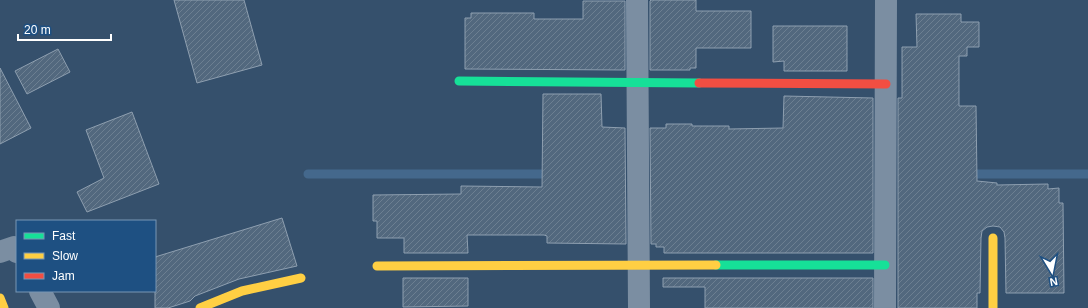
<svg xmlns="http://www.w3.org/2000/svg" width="1088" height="308" font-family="Helvetica,sans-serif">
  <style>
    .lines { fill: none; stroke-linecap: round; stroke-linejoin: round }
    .stream { stroke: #44688c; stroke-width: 9 }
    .building { fill: url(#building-hatch); stroke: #8e9fb0 }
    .street { stroke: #7b8ea2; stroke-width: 22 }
    .fast { stroke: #16e098; stroke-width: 9 }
    .slow { stroke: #ffcf43; stroke-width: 9 }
    .jam { stroke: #f24e42; stroke-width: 9 }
  </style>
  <defs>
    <pattern id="building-hatch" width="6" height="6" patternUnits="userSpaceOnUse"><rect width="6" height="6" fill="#52687e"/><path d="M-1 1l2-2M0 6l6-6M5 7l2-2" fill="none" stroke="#6c7f91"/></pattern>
  </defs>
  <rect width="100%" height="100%" fill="#35506c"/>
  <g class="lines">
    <!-- stream -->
    <path class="stream" d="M308 174H554
      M964 174H1088"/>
  </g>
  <!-- building -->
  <path class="building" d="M174 0H244L262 65 197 83Z
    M651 0H696V11H751V48H696V68H690V70H650V1Z
    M583 1H625V70L465 69V18H471V13H534V19H583Z
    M916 14H961V22H979V47H967V56H959V106H976L977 181 997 183V185L1048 184V189L1059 188V203H1063L1064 293H1006L1005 238 1004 232 1000 227 993 226 987 227 982 231 981 238 980 293H977V308H898V98H902V47H917Z
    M773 26H847V71H784V61L773 62Z
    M58 49 70 72 27 94 15 71Z
    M0 68 31 128 0 144Z
    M543 94H601L602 127 625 128 626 244 547 243V236L544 235H467L468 253H404V238H377V221H373V195L461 194V186L542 187Z
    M784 96 873 98V253H664V247H656V244H651L650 128H666V124H692V126H729V129L783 128Z
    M132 112 159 184 87 212 77 192 104 178 86 130Z
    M282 218 297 266 239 279 195 296 190 301 168 308H155V257Z
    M403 278H468V306L403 307Z
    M663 278H873V308H705V287H663Z"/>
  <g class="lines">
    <!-- street -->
    <path class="street" d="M637 0 639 308
      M0 252 14 247 17 252
      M40 291 49 308
      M885 308 886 0"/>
    <!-- fast -->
    <path class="fast" d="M459 81 699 83
      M716 265H885"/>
    <!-- slow -->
    <path class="slow" d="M993 238V308
      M377 266 716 265
      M0 298 4 308
      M200 308 242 291 301 278"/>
    <!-- jam -->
    <path class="jam" d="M699 83 886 84"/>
  </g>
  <!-- legend -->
  <rect x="16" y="220" width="140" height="72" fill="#1e5082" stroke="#7896b4"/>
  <rect x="24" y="233" width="20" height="6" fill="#16e098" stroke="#7896b4"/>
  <text x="52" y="240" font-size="12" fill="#ffffff">Fast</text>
  <rect x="24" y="253" width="20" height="6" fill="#ffcf43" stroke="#7896b4"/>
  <text x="52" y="260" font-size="12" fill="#ffffff">Slow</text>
  <rect x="24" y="273" width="20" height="6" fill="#f24e42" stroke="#7896b4"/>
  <text x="52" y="280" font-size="12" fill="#ffffff">Jam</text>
  <!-- north arrow -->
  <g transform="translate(1052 272) rotate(170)" stroke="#1e5082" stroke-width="3" paint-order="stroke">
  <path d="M0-3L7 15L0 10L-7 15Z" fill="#ffffff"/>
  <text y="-6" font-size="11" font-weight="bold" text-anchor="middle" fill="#ffffff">N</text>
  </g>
  <!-- scale -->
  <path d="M18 34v6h93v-6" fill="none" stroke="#ffffff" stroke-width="2"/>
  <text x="24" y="34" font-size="12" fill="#ffffff" stroke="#1e5082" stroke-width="3" paint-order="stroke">20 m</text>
</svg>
